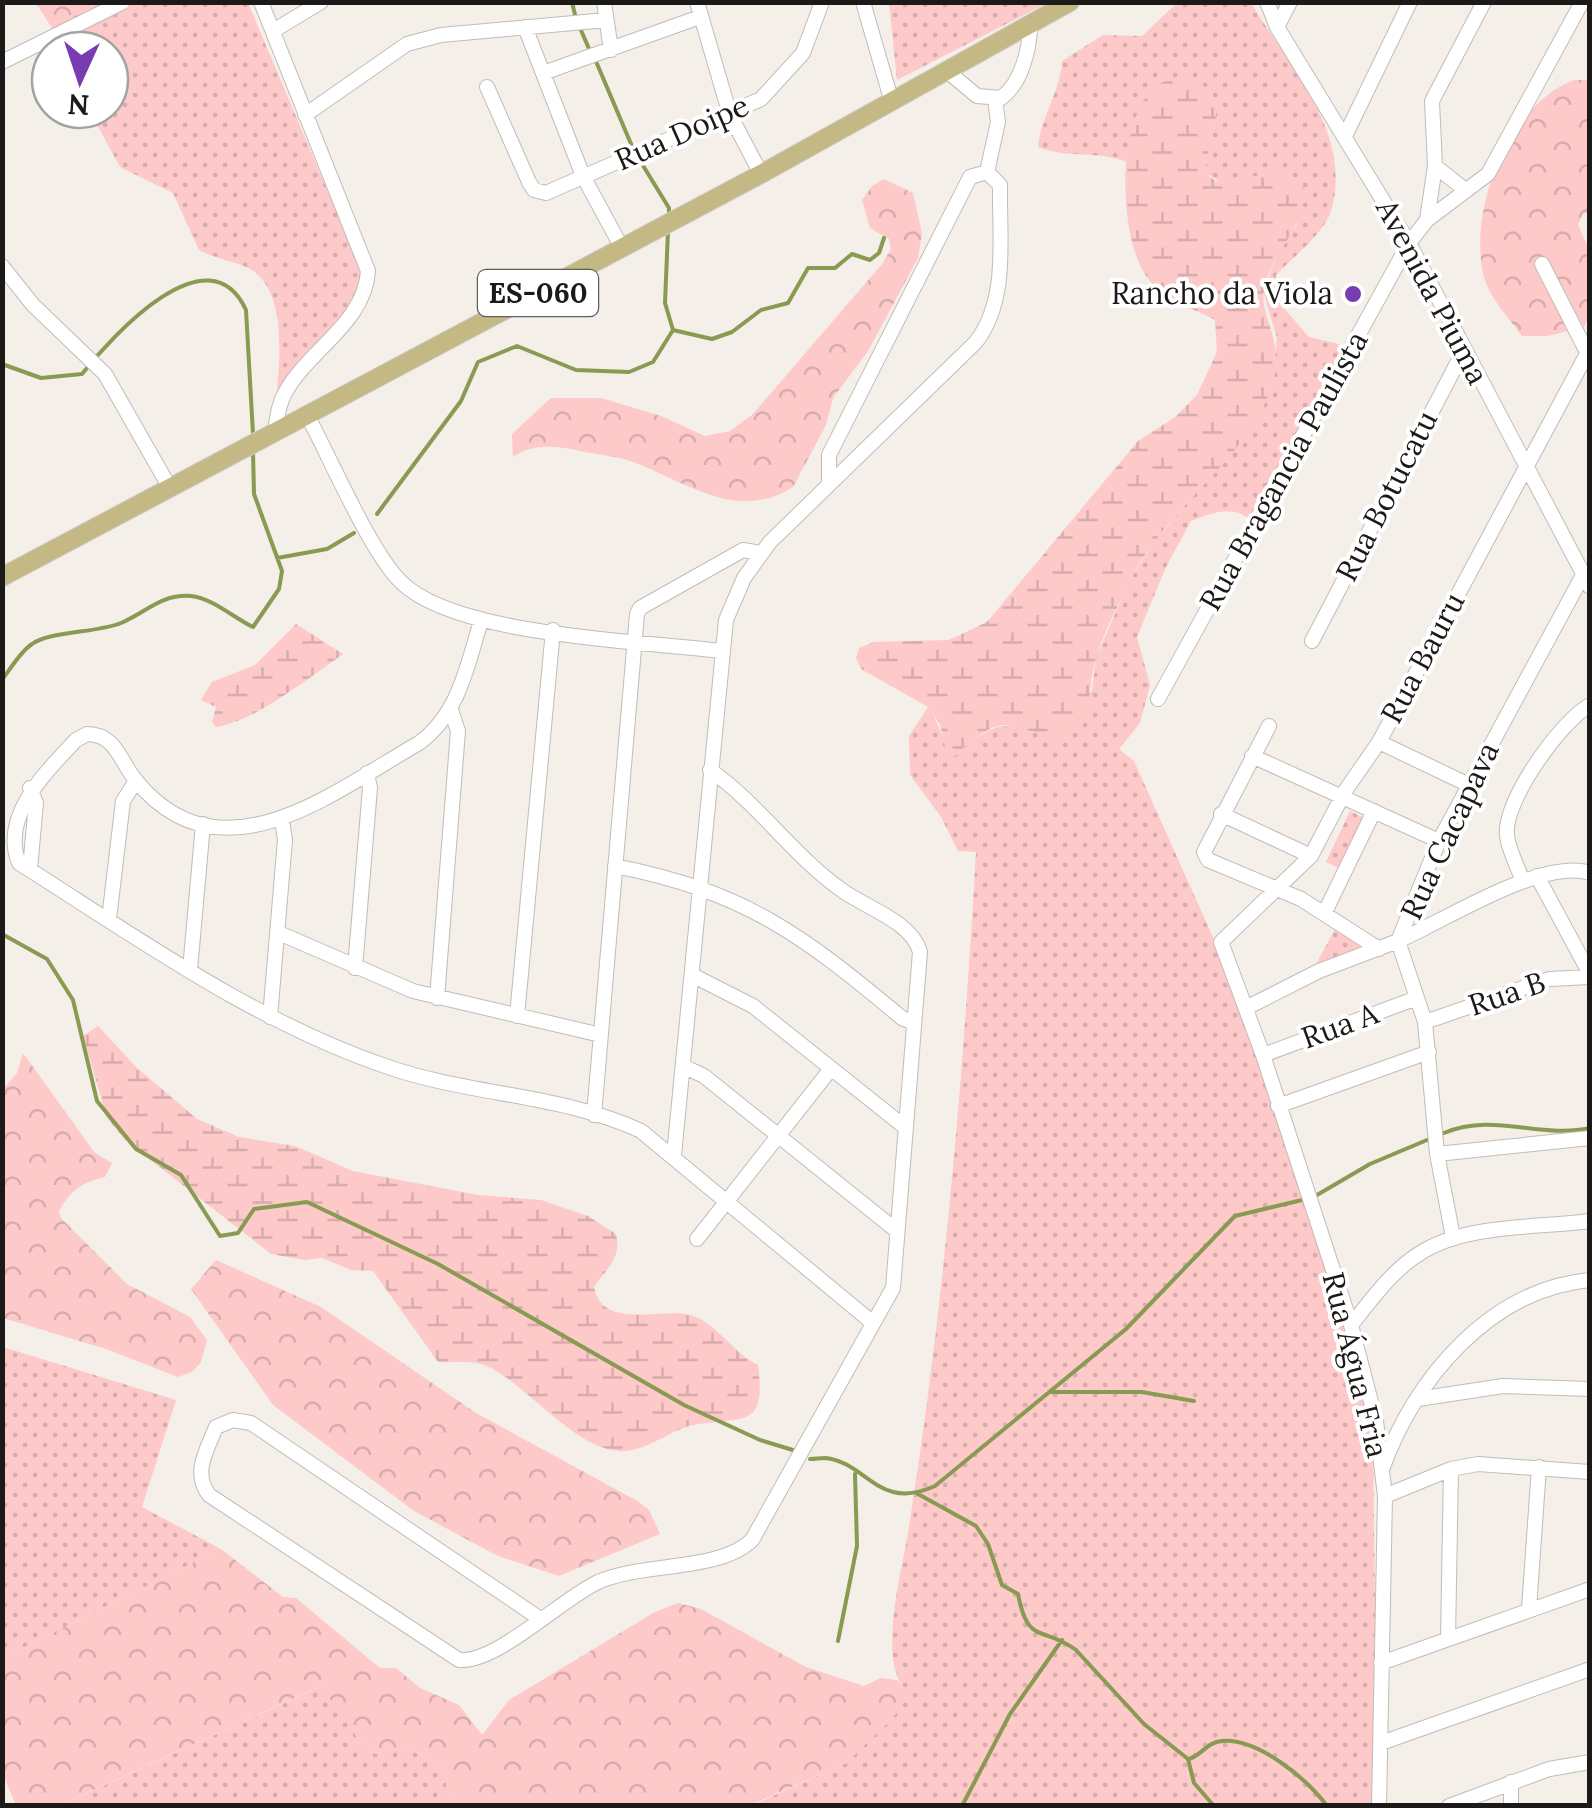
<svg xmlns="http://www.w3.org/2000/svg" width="1592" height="1808" font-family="Lora,serif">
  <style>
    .grass { fill: url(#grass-dots) }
    .forest { fill: url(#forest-crowns) }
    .wetland { fill: url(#wetland-marsh) }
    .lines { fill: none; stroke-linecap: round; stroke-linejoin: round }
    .stream { stroke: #899a52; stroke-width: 4 }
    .minor-casing { stroke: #c1bcb7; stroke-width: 16 }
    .major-casing { stroke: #cdcdcc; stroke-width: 20 }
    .minor { stroke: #fff; stroke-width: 14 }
    .major { stroke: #c4b884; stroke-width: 18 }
    .poi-dot { fill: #783bb1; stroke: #fff; stroke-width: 4 }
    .labels { text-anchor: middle; stroke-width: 8; stroke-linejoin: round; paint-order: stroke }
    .shield { fill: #fff; stroke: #605f5d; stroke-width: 2.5 }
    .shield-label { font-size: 28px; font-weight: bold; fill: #1c1a18 }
    .street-label { font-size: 30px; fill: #1c1a18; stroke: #fff }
    .poi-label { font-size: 30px; fill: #1c1a18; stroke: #fff; text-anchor: end }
  </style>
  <defs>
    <pattern id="grass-dots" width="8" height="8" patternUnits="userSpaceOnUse" patternTransform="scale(2.5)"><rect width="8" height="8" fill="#fdc9c9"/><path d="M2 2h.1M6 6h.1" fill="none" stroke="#d8acac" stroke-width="1.8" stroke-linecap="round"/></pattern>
    <pattern id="forest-crowns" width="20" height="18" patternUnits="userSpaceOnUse" patternTransform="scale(2.5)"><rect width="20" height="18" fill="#fdc9c9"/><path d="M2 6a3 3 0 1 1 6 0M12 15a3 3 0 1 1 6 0" fill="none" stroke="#d8acac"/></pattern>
    <pattern id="wetland-marsh" width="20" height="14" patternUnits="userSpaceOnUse" patternTransform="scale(2.5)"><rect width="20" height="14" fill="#fdc9c9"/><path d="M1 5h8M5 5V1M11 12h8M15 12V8" fill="none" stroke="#d8acac"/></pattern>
  </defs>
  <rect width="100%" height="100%" fill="#f4efe9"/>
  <!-- grass -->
  <path class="grass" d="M107 3H248L369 289 277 391C280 357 286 292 252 270 237 261 215 259 199 250L173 193 120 167 89 110H110V50H63L50 25Z
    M889 3V2L1047 3 897 80Z
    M1177 3H1251C1288 64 1354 134 1331 211 1325 232 1292 258 1276 275V299L1309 337 1352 347 1253 522C1234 504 1214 512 1191 521L1166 567 1137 637 1150 685 1140 723 1119 749 1134 761 1216 944 1326 1251 1373 1434 1377 1805 750 1806 846 1763 904 1688C878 1658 902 1570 908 1533 944 1308 963 1080 976 852L958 851 941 817 910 775 909 736 928 707C940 724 941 740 955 756 982 732 1000 716 1035 733L1092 691 1096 657 1131 578 1153 543 1241 440 1264 404 1272 385 1277 338 1263 291 1278 253 1297 224 1205 173C1206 138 1222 131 1212 94L1131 132 1127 162C1099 150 1067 159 1038 147 1041 116 1061 90 1062 61L1103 35 1142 36Z
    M1350 811 1370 821 1345 871 1326 862Z
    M1339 922 1375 941 1316 964Z
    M3 1347 176 1400 142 1507 221 1549 3 1658Z
    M322 1686 367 1751 377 1754C403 1740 429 1757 451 1774L446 1785 453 1805 59 1806Z"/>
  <!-- forest -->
  <path class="forest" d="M36 3H107L50 25Z
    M1574 80H1589V212L1583 214 1578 225 1589 249V317L1584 327 1547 336H1522C1509 318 1490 299 1484 277 1467 210 1509 104 1574 80Z
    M884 179 913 193 922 233 918 258 868 351 833 398 826 425 793 487C737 523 687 482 633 462 617 456 598 455 580 451 557 446 533 443 513 457L512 434 551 398H601L661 416 705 436 730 431 753 414 882 264 891 249 889 239 870 228 862 200 872 186Z
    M23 1053 95 1153 112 1163 105 1177C81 1183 71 1190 59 1211L61 1218 127 1284 190 1317 207 1340 201 1362 192 1372 178 1377 106 1349 3 1318V1089L17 1073Z
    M216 1260 321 1307 476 1413 639 1502 649 1510 660 1534 559 1576 498 1556 414 1511 273 1405 191 1289Z
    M221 1549 283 1597 296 1598 380 1668H396L420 1688 459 1705 482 1735 509 1700 655 1612 678 1603 701 1609 806 1667 864 1686 881 1678 897 1680 904 1688 903 1703 892 1719 846 1763 750 1805H453L446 1785 450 1773C429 1757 403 1740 377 1754L367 1751 321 1686 65 1803 16 1805 3 1775V1658Z"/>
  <!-- wetland -->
  <path class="wetland" d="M1188 78C1239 95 1205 138 1206 174L1216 181 1277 173 1303 184C1311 223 1271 251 1264 289 1259 319 1286 339 1272 385 1249 459 1163 510 1130 581 1119 605 1103 633 1096 658 1085 696 1098 719 1054 739 999 721 1001 715 955 756L947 757 940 724 928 707 861 669 856 658 859 648 874 642 949 640 987 622 1138 441 1174 418 1197 395 1217 352 1215 320C1184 302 1163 307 1142 269 1119 227 1114 106 1165 81 1171 79 1182 79 1188 78Z
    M296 624 343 654C310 677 254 722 216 727L212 722 216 707 201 700 212 682 255 665Z
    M98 1026 136 1067 197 1119 239 1137 295 1146 353 1171 478 1195 541 1200 588 1216 616 1234C622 1258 607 1268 594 1287 602 1331 663 1307 690 1315 718 1323 732 1353 758 1365 766 1426 747 1417 699 1424 672 1427 647 1453 619 1451 569 1448 516 1369 476 1363 464 1361 450 1363 438 1362L373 1271 351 1270 322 1258 305 1260 271 1254 125 1140 107 1118 83 1036Z"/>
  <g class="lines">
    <!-- stream -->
    <path class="stream" d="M572 2 576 19
      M580 28 590 51
      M595 59 634 151
      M639 159 669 208V216
      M668 231 665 303 673 330
      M673 330 712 339 732 332 761 310 788 303 808 268H835L852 254 870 260 879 253 884 238
      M2 364 41 378 82 374C112 336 209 229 246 310L253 434
      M377 514 461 401 478 362 517 346 576 370 629 372 653 362 673 330
      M277 558 327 549 354 533
      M2 680C11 668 20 652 32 644 50 631 97 633 121 623 147 612 160 594 191 596 212 598 234 618 253 627L279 589 282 571 254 494 253 453
      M2 934 47 959 73 1000 97 1101 136 1149 181 1175 220 1236 238 1233 254 1209 307 1202 438 1264 684 1405 760 1440 796 1451
      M1444 1133C1494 1112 1539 1139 1590 1128
      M1317 1195 1370 1164 1427 1140
      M1049 1392H1142L1194 1401
      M810 1459C815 1459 820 1458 825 1458 867 1462 878 1512 935 1486L1126 1329 1235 1216 1302 1200
      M918 1494 976 1526 988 1544 1002 1585 1018 1594C1028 1646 1042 1625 1076 1650L1144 1724 1188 1759 1194 1783 1214 1806
      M838 1641 857 1546 855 1474
      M1189 1759C1202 1755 1207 1742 1222 1741 1258 1738 1307 1779 1327 1806
      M962 1806 1010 1714 1062 1640"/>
    <!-- minor casing -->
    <g class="minor-casing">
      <path id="minor" d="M261 2 368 271C365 323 308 350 285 393 278 405 277 419 275 432
        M604 2 611 50
        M697 2 730 115 761 174
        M863 2 891 99
        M1267 2 1277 27 1409 243 1590 587
        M525 27 583 176 622 248
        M1277 27 1290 2
        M273 31 321 2
        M2 62 123 2
        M946 70 977 96 1001 98C1022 83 1030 48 1030 24
        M546 72 697 18
        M487 87 529 182 534 190 546 193 761 99 803 53 822 2
        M305 115 407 44 441 35 606 20
        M1345 136 1410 2
        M1435 166 1464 189
        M987 172 998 122 995 99
        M1427 220 1435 166 1432 101 1484 2
        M1542 264 1589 356
        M2 266 33 305 105 374 170 488
        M307 415C330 457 370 552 401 582 455 636 642 641 720 651
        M829 482V455L970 177 987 172
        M481 621C467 666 459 714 419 743 333 792 219 886 134 778 120 760 115 734 87 734L76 740C46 772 0 816 19 863 138 938 256 1023 391 1068 471 1095 564 1095 641 1131L873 1323
        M1312 641 1463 352
        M1158 699 1409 243 1427 220 1488 174 1582 2
        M1269 726 1204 852 1208 860 1301 899 1379 949
        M1379 742 1467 784
        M1252 756 1439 841
        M1221 814 1311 856
        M615 866C746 892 801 934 902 1018L914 1023
        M30 869 36 803 30 788
        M1537 876 1590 974
        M1522 879C1517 865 1508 849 1507 835 1503 801 1562 720 1590 705
        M1324 914 1374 811
        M109 919 123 801 136 781
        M279 933 413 991 601 1035
        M355 968 370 788 367 773
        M190 970 203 824
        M692 975 753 1006 906 1128
        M437 998 458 731 451 710
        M1246 1008 1319 971 1398 941 1439 841 1583 575
        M517 1016 553 630
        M270 1017 285 840 282 820
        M1425 1022 1549 979 1590 977
        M1263 1055 1417 998
        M685 1067 704 1076 897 1231
        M1278 1106 1429 1052
        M594 1115 637 614 640 608 743 550 760 553
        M1437 1154 1590 1138
        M674 1155 726 620 744 578 770 542 976 342C1009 299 999 237 1000 185L987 172
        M1453 1237 1437 1154 1425 1022 1398 941C1444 921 1543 857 1590 873
        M697 1239 830 1070
        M1351 1325C1372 1299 1393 1269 1422 1252 1468 1224 1536 1228 1590 1221
        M1418 1399 1503 1386 1590 1389
        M1383 1467C1415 1378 1491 1289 1590 1280
        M1385 1496 1451 1469 1478 1464 1590 1472
        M1529 1609 1539 1467
        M539 1618 251 1423 233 1420 216 1427C207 1450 192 1473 209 1495L459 1660C497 1663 560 1600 598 1582 643 1562 719 1572 752 1540L893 1288 920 952C912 922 867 908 843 891 793 856 759 804 710 770
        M1448 1639 1451 1469
        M1381 1663 1590 1589
        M1381 1743 1590 1669
        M1511 1782V1806
        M1379 1806 1385 1496 1376 1421 1351 1325 1263 1055 1221 942 1311 856 1345 791 1379 742 1590 348
        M1449 1806 1549 1769 1590 1762"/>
    </g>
    <!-- major casing -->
    <g class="major-casing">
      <path id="major" d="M2 577 761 174 1070 2"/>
    </g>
    <!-- minor -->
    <use href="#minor" class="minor"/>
    <!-- major -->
    <use href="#major" class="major"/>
  </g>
  <!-- markers -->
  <circle class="poi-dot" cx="1353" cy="294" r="10"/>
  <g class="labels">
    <!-- shield labels -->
    <rect class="shield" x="478" y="270" width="120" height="46" rx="8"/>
    <g class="shield-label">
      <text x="538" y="303">ES-060</text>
    </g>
    <!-- street labels -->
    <g class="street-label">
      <text transform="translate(682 133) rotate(-24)" y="10">Rua Doipe</text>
      <text transform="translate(1432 292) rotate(62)" y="10">Avenida Piuma</text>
      <text transform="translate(1284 471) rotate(-61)" y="10">Rua Bragancia Paulista</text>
      <text transform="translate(1387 496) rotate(-63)" y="10">Rua Botucatu</text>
      <text transform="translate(1423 658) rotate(-62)" y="10">Rua Bauru</text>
      <text transform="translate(1450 831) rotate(-65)" y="10">Rua Cacapava</text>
      <text transform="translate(1507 994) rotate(-19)" y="10">Rua B</text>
      <text transform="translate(1340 1026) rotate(-20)" y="10">Rua A</text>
      <text transform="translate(1355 1365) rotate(76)" y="10">Rua Água Fria</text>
    </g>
    <!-- poi labels -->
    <g class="poi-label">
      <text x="1333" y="304">Rancho da Viola</text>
    </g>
  </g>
  <!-- border -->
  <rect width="1592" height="1808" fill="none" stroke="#1c1a18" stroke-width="10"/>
  <!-- north arrow -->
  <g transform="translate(80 80) rotate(183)"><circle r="48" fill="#ffffff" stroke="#a4a3a3" stroke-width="2.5"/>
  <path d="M0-8L18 38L0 25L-18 38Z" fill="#783bb1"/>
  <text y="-15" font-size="28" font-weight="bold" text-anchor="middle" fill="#1c1a18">N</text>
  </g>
</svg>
